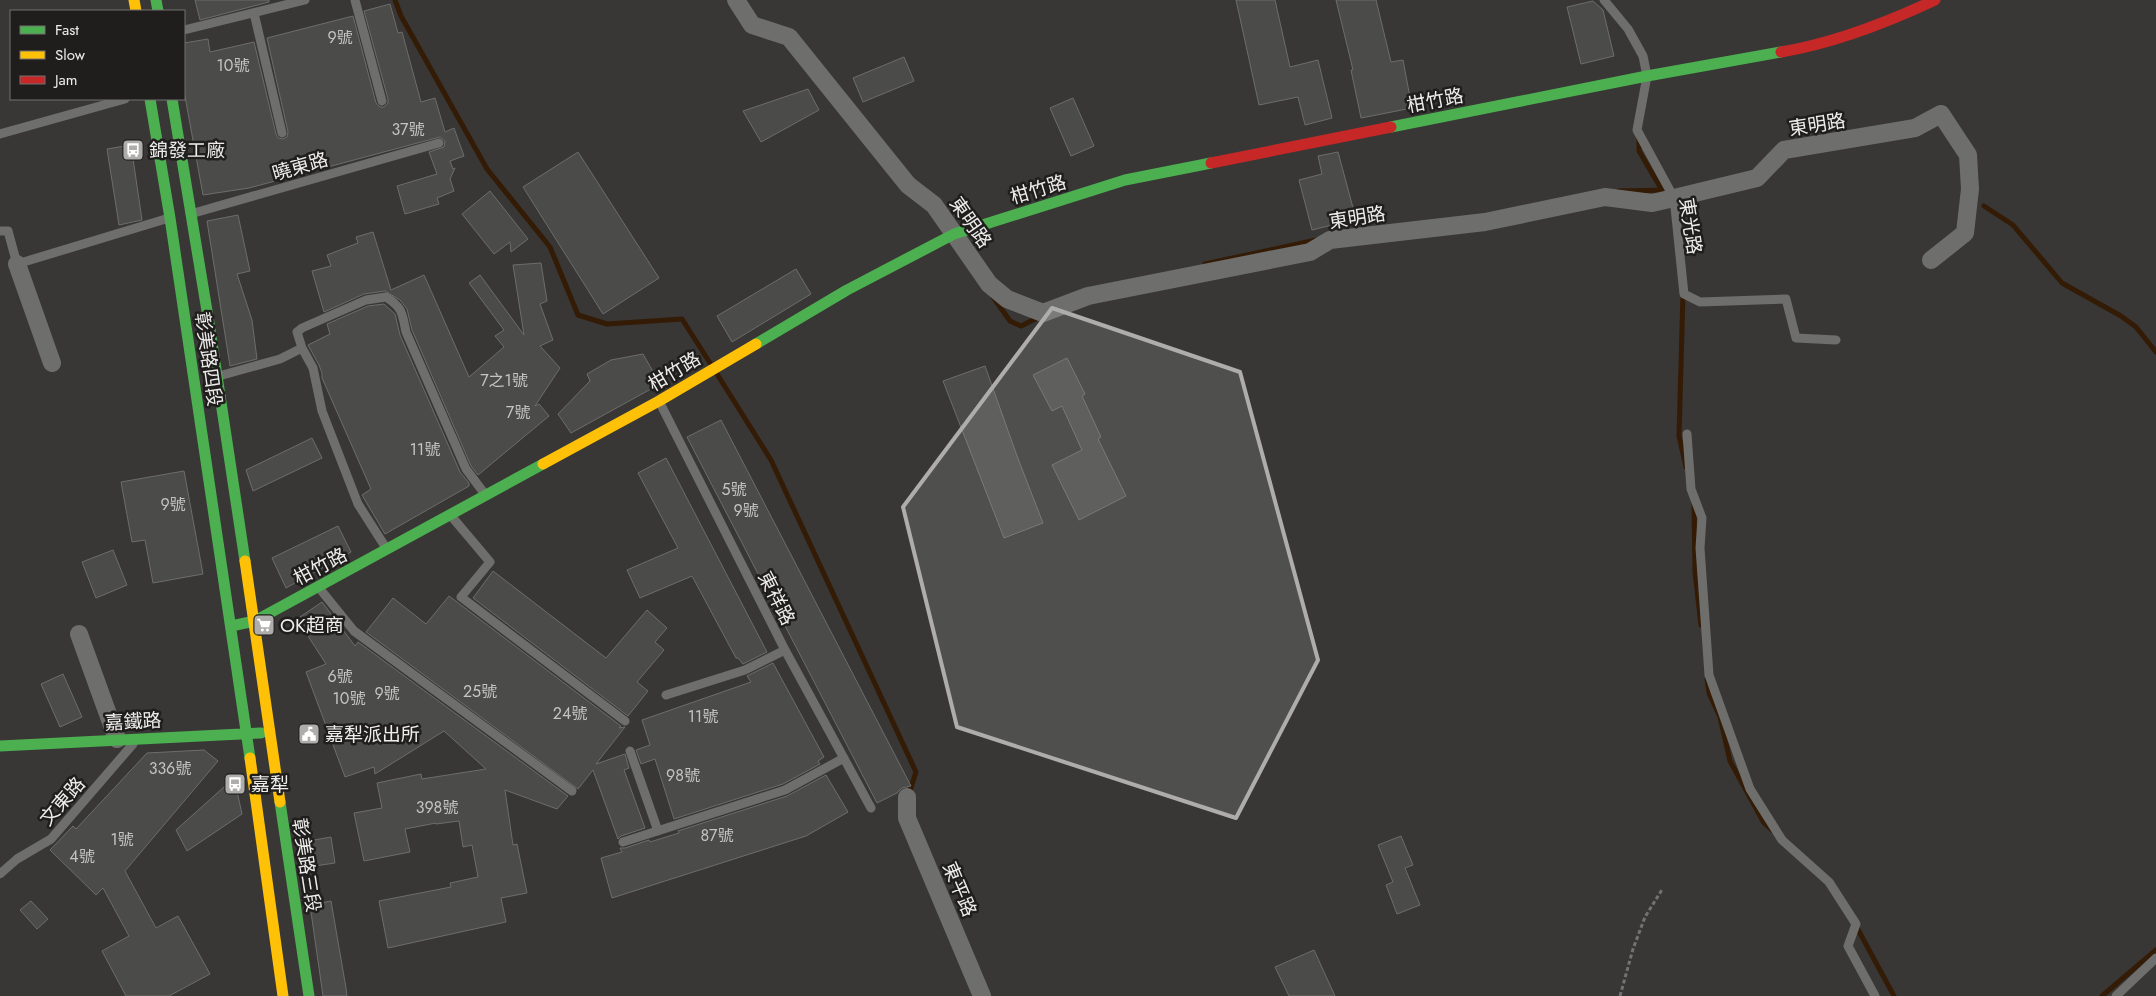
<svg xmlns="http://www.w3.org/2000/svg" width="2156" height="996" font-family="Jost,'Noto Sans TC',sans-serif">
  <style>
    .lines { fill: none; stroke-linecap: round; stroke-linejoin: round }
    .stream { stroke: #331b05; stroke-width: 5 }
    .building { fill: #4b4b4a; stroke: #6d6d6d }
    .path { stroke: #737272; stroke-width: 3; stroke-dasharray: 4 2.5; stroke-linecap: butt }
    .lane { stroke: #6e6e6d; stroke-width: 9 }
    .street { stroke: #6e6e6d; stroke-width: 18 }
    .fast { stroke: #4caf50; stroke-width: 11 }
    .slow { stroke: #ffc107; stroke-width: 11 }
    .jam { stroke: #c62828; stroke-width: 11 }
    .marked { fill: #aeadac; fill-opacity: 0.2; stroke: #aeadac; stroke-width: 4; stroke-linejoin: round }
    .labels { text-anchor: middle; stroke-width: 5; stroke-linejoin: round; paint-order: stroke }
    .number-label { font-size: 16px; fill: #c5c4c4 }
    .street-label { font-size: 19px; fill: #eeedec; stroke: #1f1e1d }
    .poi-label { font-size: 19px; fill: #eeedec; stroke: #1f1e1d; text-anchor: start }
  </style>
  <rect width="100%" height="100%" fill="#383736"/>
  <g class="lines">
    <!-- stream -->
    <path class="stream" d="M395 0 401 16 487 169 550 247 578 315 607 324 682 319 710 363
      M1639 137V151L1663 192
      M1618 191 1669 190
      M1984 206 2013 225 2062 283 2121 316 2136 327 2156 352
      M1205 264 1316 240
      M1683 294 1679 436 1686 467
      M993 297 1010 321 1021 326 1041 316
      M717 374 771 460 916 772 909 794
      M1694 502 1695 572 1701 625
      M1707 679 1709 693 1720 717 1730 761 1764 823 1773 831
      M1855 924 1894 996
      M2102 996 2156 950"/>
  </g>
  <!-- building -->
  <path class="building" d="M195 0H269V2L200 20Z
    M1236 0H1275L1290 67 1318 60 1332 118 1305 125 1298 97 1259 105Z
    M1336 0H1376L1391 62 1403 60 1412 108 1361 118 1351 70H1353Z
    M1593 1 1603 10 1614 56 1581 64 1567 7Z
    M390 4 398 33 402 32 421 102 435 98 445 132 454 128 464 156 450 161 453 169 455 168 450 179 454 191 437 198 439 204 405 214 397 186 437 174 429 152 444 147 445 141 440 137 249 188 203 195 184 91V43L208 39 210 52 254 42 276 134 278 138 283 139 287 137 288 132 267 38 353 16 376 103 380 107H384L388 103V99L364 11Z
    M904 57 914 81 863 102 853 78Z
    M808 89 819 110 761 142 743 111Z
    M1073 98 1094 146 1071 156 1050 108Z
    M131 145 142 220 119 225 107 149Z
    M578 152 659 278 603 314 523 187Z
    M1338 152 1356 219 1312 230 1299 180 1322 174 1318 156Z
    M490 191 528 239 511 252 510 242 494 254 462 214Z
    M238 215 250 271 237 274 252 320 257 359 230 366 207 221Z
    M373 232 391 290 424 275 469 377 504 347 495 336 504 330 469 283 480 275 524 335 513 265 541 263 547 301 540 304 553 340 540 346 560 368 535 406 539 404 549 416 478 475 471 466 412 330 407 309 400 300 385 291 364 294 324 312 312 271 331 266 327 255 358 243 356 237Z
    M796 269 811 294 732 342 717 316Z
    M384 304 395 314 400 335 460 472 469 483V486L385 534 362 495 371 489 322 378V373L319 365 308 345 330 334 327 324 368 306Z
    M643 354 660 384 571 433 558 414 590 381 587 374 611 360Z
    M1067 358 1085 394 1082 396 1101 437 1098 439 1126 496 1079 520 1052 465 1082 450 1062 406 1052 411 1033 375Z
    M985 366 1017 456 1043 523 1004 538 943 381Z
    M721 420 911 786 902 788 897 793 877 803 687 437Z
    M312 438 322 458 253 491 246 470Z
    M666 458 767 652 743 664 738 658H736L692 576 640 598 627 570 678 548 638 473Z
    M184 471 203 574 153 583 145 540 132 542 121 482Z
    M338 526 351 552 286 588 272 558Z
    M113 550 127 585 96 598 82 562Z
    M493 571 606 658 647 610 667 628 655 642 664 650 637 682 648 691 628 716 473 598Z
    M449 596 621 726 619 728 625 727 596 764 625 754 629 768 624 770 645 828 621 836 618 839 593 770 578 789 366 632 393 598 426 624Z
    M322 602 355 646 358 642 568 796 557 809 505 790 513 845 517 844 527 893 501 898 506 922 388 948 379 901 451 887 450 883 478 877 472 845 463 847 459 821 436 824V823L405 829 410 852 364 861 354 813 382 808 377 783 421 774 422 779 486 769 444 731 375 774 374 767 345 777 306 672 326 664 297 619Z
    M773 663 824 757 818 761 820 764 783 784 674 819 655 759 641 764 636 750 650 745 642 720 751 682 747 676Z
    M63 674 82 717 60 727 41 684Z
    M204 750 218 761 125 871 156 928 178 916 210 974 169 996H126L102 951 129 936 103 888 96 895 50 850 73 826 76 829 147 753Z
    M826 775 848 812 806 836 612 898 601 858 622 852 620 848H625L649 840 650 842 679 833 678 831 787 796Z
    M234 778 242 814 187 851 176 830Z
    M1401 836 1413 865 1405 868 1420 905 1397 914 1386 885 1393 882 1378 845Z
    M331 837 335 863 308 867 303 842Z
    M31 901 48 919 37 929 20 910Z
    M331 901 346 988 347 996H323L310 905Z
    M1314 950 1335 996H1289L1275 967Z"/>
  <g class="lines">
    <!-- path -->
    <path class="path" d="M1620 996 1633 949 1645 917 1663 888"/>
    <!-- lane -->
    <path class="lane" d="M355 0 382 101
      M1604 0 1628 29 1643 56 1647 76 1637 130 1674 198 1684 294 1700 302 1786 299 1796 338 1836 340
      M254 13 282 133
      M184 30 305 0
      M0 134 125 99
      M194 213 439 143
      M0 231H8L17 264 169 218
      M219 376 280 359 302 348
      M660 403 785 650 871 808
      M1687 434 1691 489 1702 518 1700 548 1709 675 1750 789 1782 840 1829 882 1856 924 1848 946 1875 996
      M452 517 490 562 461 597 625 721
      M386 548 358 504 322 411 313 368 302 348 297 332 302 328 366 300 386 297C403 308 402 313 406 332L466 469 484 493
      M320 589 354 631 572 791
      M666 695 745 670 785 650
      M630 751 658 831
      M623 842 785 790 844 758
      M0 874 17 859 51 839 133 744
      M2116 996 2156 958"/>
    <!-- street -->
    <path class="street" d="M736 0 752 25 789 37 908 185 934 205 989 284 1007 299 1043 313 1088 296 1310 252 1330 240 1485 222 1605 197 1652 203 1674 198 1757 178 1784 150 1915 128 1941 114 1968 155 1970 189 1965 233 1931 260
      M17 264 52 363
      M79 634 117 739
      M907 797V818L982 996"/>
    <!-- fast -->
    <path class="fast" d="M156 0 158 11
      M150 99 170 218 250 758
      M172 99 209 323 245 561
      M1391 127 1647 76 1781 52
      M756 344 847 290 954 234 1125 180 1211 163
      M231 626 255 621 543 464
      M0 746 261 733
      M280 802 309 996"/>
    <!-- slow -->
    <path class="slow" d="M134 0 136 11
      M543 464 659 401 756 344
      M245 561 280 802
      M250 758 283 996"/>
    <!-- jam -->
    <path class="jam" d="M1781 52C1835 43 1886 23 1935 0
      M1211 163 1391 127"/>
  </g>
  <!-- marked area -->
  <path class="marked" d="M1052 308 1240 372 1318 660 1236 818 957 727 903 507Z"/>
  <!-- icons -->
  <defs>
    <g id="bus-square" transform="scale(1.125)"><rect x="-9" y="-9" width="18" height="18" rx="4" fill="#aeadac" stroke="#1f1e1d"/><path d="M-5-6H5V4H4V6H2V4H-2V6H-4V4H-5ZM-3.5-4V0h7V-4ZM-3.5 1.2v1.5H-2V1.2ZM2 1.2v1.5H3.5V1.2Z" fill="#fff"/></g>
    <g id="supermarket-square" transform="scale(1.125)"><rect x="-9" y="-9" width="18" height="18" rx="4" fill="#aeadac" stroke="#1f1e1d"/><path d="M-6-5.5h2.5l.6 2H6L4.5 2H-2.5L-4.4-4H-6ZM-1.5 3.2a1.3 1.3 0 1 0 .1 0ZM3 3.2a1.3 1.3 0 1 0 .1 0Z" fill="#fff"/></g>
    <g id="civic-square" transform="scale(1.125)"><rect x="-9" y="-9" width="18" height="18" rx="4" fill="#aeadac" stroke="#1f1e1d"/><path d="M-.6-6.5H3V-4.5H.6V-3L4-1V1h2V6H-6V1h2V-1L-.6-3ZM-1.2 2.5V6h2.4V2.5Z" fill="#fff"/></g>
  </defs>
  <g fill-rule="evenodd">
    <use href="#bus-square" x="133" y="150"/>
    <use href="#supermarket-square" x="264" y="625"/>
    <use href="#civic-square" x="309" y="734"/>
    <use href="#bus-square" x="235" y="784"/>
  </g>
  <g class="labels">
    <!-- number labels -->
    <g class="number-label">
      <text x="340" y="43">9號</text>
      <text x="233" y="71">10號</text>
      <text x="408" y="135">37號</text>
      <text x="504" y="386">7之1號</text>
      <text x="518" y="418">7號</text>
      <text x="425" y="455">11號</text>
      <text x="734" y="495">5號</text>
      <text x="173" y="510">9號</text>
      <text x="746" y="516">9號</text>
      <text x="340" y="682">6號</text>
      <text x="480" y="697">25號</text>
      <text x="387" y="699">9號</text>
      <text x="349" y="704">10號</text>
      <text x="570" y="719">24號</text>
      <text x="703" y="722">11號</text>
      <text x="170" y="774">336號</text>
      <text x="683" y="781">98號</text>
      <text x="437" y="813">398號</text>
      <text x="717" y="841">87號</text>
      <text x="122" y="845">1號</text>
      <text x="82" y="862">4號</text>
    </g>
    <!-- street labels -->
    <g class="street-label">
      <text transform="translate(1435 100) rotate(-11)" y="7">柑竹路</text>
      <text transform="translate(1817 124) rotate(-9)" y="7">東明路</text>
      <text transform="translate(300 166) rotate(-16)" y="7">曉東路</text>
      <text transform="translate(1038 189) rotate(-17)" y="7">柑竹路</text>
      <text transform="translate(1357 217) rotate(-9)" y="7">東明路</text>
      <text transform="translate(971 222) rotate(55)" y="7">東明路</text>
      <text transform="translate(1691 226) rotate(81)" y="7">東光路</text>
      <text transform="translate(209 359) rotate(82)" y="7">彰美路四段</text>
      <text transform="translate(674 371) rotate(-31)" y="7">柑竹路</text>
      <text transform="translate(320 566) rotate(-28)" y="7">柑竹路</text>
      <text transform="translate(777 598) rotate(63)" y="7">東祥路</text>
      <text transform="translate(133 721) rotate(-3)" y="7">嘉鐵路</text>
      <text transform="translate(62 801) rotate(-49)" y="7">文東路</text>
      <text transform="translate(307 865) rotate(81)" y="7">彰美路三段</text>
      <text transform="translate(960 889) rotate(67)" y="7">東平路</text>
    </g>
    <!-- poi labels -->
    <g class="poi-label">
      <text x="149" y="157">錦發工廠</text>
      <text x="280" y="632">OK超商</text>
      <text x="325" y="741">嘉犁派出所</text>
      <text x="251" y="791">嘉犁</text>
    </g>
  </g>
  <!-- legend -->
  <rect x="10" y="10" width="175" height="90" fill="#1f1e1d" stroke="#727170"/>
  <rect x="20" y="26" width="25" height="8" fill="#4caf50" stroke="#727170"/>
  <text x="55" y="35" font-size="15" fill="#eeedec">Fast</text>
  <rect x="20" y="51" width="25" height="8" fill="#ffc107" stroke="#727170"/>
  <text x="55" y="60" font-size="15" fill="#eeedec">Slow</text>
  <rect x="20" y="76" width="25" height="8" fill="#c62828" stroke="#727170"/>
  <text x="55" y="85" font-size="15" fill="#eeedec">Jam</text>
</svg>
